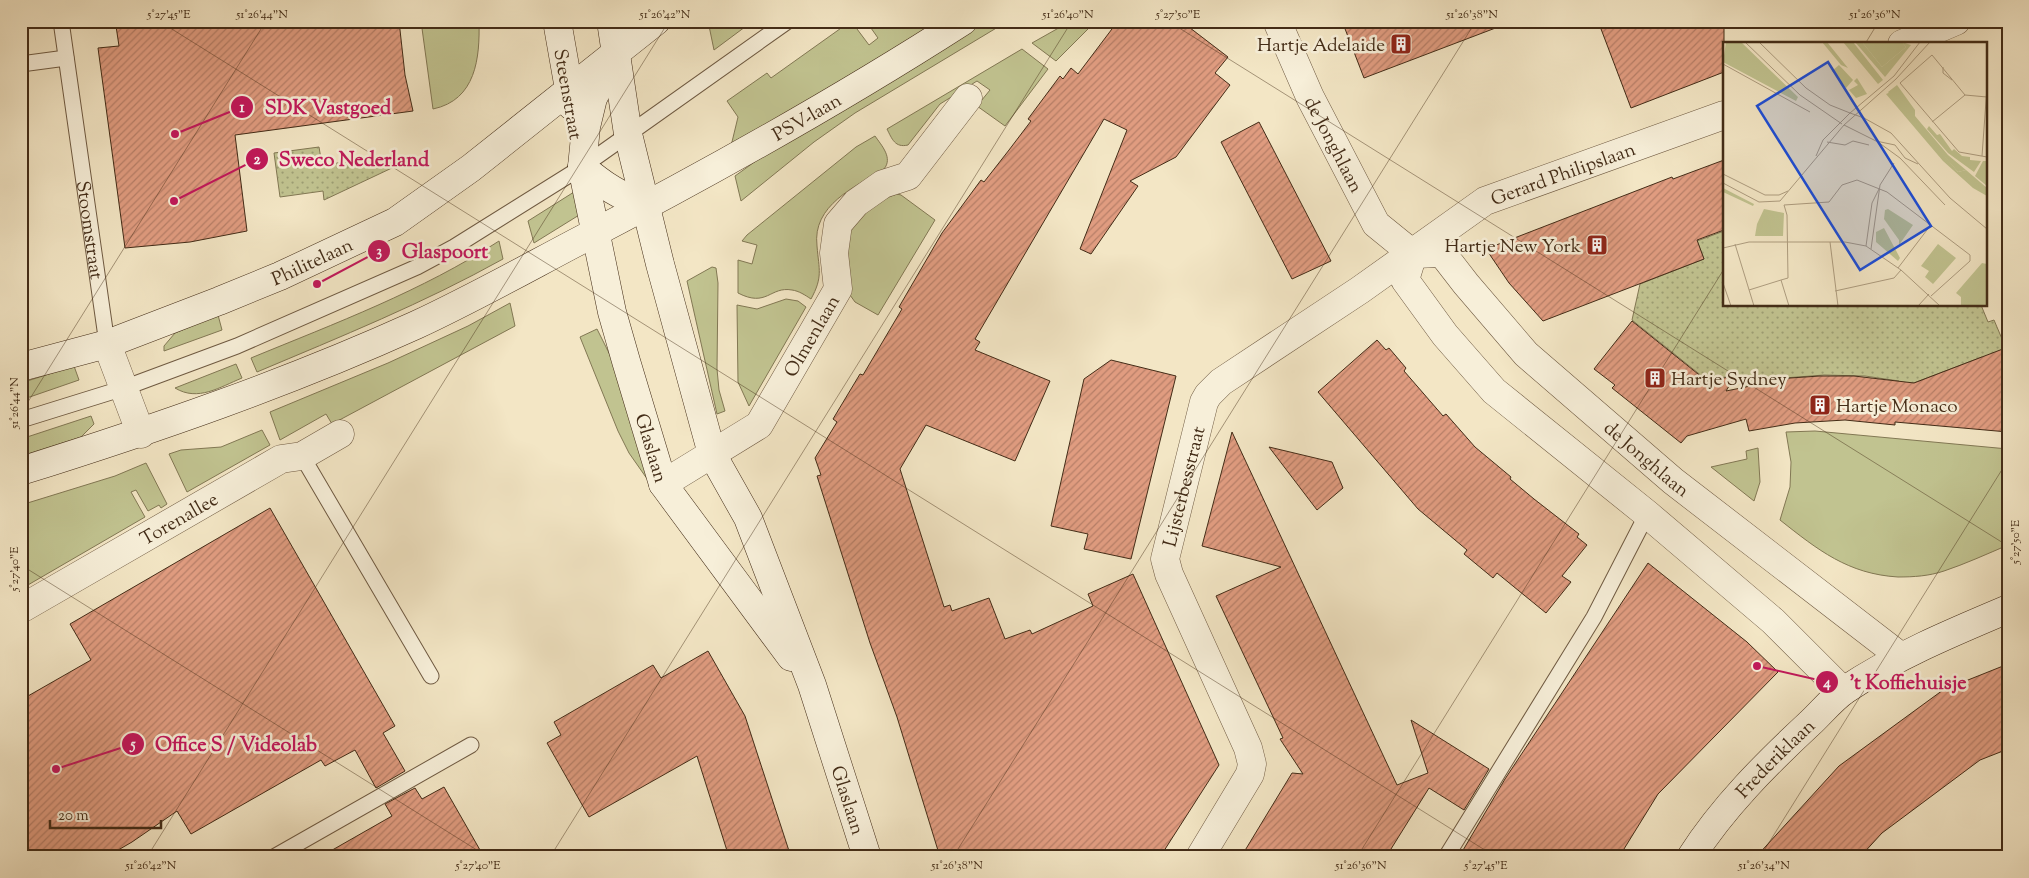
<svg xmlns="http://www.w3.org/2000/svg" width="2029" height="878" font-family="'Sorts Mill Goudy',serif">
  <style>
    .grass { fill: #c1c390; stroke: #827854 }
    .park { fill: url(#park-dots); stroke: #827854 }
    .building { fill: url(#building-hatch); stroke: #432c17 }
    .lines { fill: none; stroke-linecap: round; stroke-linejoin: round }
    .lane-casing { stroke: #6f5a42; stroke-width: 17 }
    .street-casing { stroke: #6f5a42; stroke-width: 29 }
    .secondary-casing { stroke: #432c17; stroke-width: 29 }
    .lane { stroke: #f7efd9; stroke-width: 15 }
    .street { stroke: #f7efd9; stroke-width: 28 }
    .secondary { stroke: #f7efd9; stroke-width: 28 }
    .ticks { fill: none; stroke: #432c17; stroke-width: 1; stroke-opacity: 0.45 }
    .labels { text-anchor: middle; stroke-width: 5; stroke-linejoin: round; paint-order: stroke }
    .poi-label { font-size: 19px; fill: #432c17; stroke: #f7efd9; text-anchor: end }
    .street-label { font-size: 19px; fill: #432c17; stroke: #f7efd9 }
    .inset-road { fill: none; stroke: #ad9c7f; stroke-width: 1 }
    .view { fill: #1d4ed8; fill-opacity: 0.15; stroke: #1d4ed8; stroke-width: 2.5 }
    .inset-edge { fill: none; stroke: #432c17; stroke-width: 2.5 }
    .leader { fill: none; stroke: #c2185b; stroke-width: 2 }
    .callout-dot { fill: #c2185b; stroke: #f7efd9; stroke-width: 2 }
    .mark-label { font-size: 15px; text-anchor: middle; font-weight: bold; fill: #fff }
    .callout-label { font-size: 20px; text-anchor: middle; font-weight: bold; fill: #c2185b; stroke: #f7efd9; stroke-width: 5; stroke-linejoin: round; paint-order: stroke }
    .neatline { fill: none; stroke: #432c17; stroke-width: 2 }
    .ticks-label { font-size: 12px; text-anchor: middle; fill: #432c17 }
  </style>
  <defs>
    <pattern id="park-dots" width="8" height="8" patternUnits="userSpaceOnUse" patternTransform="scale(1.25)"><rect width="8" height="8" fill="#c1c390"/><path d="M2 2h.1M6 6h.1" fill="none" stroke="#9e9f75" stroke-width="1.8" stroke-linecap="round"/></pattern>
    <pattern id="building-hatch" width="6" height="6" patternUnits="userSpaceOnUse" patternTransform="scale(1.25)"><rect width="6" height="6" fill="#e09c80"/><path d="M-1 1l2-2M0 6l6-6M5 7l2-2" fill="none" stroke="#b77f68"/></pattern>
  </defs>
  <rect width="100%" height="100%" fill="#f3e6c5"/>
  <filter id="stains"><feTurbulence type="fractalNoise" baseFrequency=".004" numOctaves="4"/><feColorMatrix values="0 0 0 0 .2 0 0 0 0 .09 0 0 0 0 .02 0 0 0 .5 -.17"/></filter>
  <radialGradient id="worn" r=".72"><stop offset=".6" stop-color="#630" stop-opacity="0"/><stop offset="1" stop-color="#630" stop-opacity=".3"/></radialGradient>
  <!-- grass -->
  <path class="grass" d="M421 21H479C480 58 476 100 433 109Z
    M708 21H753L714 50Z
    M851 21 869 45 878 38 866 21H945L731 146 738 117 727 101 767 73 771 78Z
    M980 21H1008L855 113 814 142 741 201 735 176 803 127Z
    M1071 21H1096L1056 61 1032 43Z
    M1022 49 1048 69 1005 126 977 106 990 90 977 81 940 104 908 145C895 148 892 139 887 129Z
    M875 136C882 146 893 158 884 169 855 187 812 205 817 246 819 270 823 277 811 299 805 295 799 291 792 290 770 286 767 308 738 293V260L752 264 757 245 742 241 747 235 856 147Z
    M574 192 584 212 534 243 528 221Z
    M897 194 901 195 935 220 878 315 855 302 850 295C849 281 844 257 846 244 849 223 877 200 897 194Z
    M499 241 503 259C424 303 340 337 257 372L251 358C336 323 422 291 499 241Z
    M712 267 716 268 718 283 717 369 719 390 725 411 717 414 687 281Z
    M786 299 798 301 806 307 749 406 738 382 737 305 757 309Z
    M510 303 515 326 332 424 326 414 280 440 270 412 388 363 468 326Z
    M218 315 222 330 164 351V346L175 333Z
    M597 329 614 363 650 483 629 453 618 431 580 337Z
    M236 364 242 378C220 387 198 402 175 388Z
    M74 366 79 380 21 400V383Z
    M91 416 94 424 81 437 21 456V439Z
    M262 430 270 445 187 492 169 454 181 450 221 447Z
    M1815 431 2008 449V545C1987 554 1965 564 1944 571 1929 576 1914 577 1898 577 1848 574 1818 550 1780 520L1790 487 1791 462 1786 432Z
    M1758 448 1760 482 1754 501 1711 467 1747 459 1746 451Z
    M146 463 167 504 161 508 159 505 148 511 136 490 131 492 145 517 21 589V505L115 476Z"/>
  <!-- park -->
  <path class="park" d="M319 147 322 165 392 156 394 167 324 200 323 191 280 197 274 153Z
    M1724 231V305H1981L1988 322 1994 320 2008 353 1984 361 1982 357 1898 389 1899 381 1865 376 1824 375 1784 378 1741 388 1738 374 1708 381 1632 320 1640 284 1704 259 1697 241Z"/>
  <!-- building -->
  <path class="building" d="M149 21H399L405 75 413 111 235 135 247 231 190 242 125 248 98 48 119 46 116 26Z
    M1118 21H1181L1228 57 1215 73 1230 85 1176 157 1130 181 1138 186 1091 254 1080 249 1127 130 1104 119 975 339 980 342 975 350 1050 381 1015 461 926 425 900 469 944 607 950 605 952 611 989 598 1005 639 1030 630 1032 634 1093 606 1088 594 1133 574 1219 765 1160 857H940L897 717 870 643 817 476 821 475 815 458 837 422 833 419 860 374 863 375 902 309 899 307 942 233 981 180 984 182 1009 150 1031 121 1028 119 1060 76 1063 79 1071 68 1078 74Z
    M1342 21H1505L1506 24 1364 78Z
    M1598 21H1724V72L1631 108Z
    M1259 122 1331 261 1292 279 1221 142Z
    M1724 160V230L1697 240 1704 259 1543 321 1509 283 1486 249 1672 177 1673 179Z
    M1632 321 1708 382 1736 375 1726 391 1790 378 1820 376H1854L1914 383 2008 347V432L1895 422V425L1845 420 1795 423 1749 431 1746 419 1687 436 1681 443 1612 388 1615 385 1594 369Z
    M1377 340 1386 350 1389 348 1406 368 1404 371 1443 416 1446 414 1475 447 1511 477 1510 479 1534 499 1579 534 1577 537 1587 545 1562 576 1571 582 1546 613 1497 573 1493 578 1464 554 1467 550 1418 509 1318 392Z
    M1111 360 1176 376 1131 559 1084 549 1088 534 1051 526 1084 379Z
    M1232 432 1397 785 1428 773 1411 720 1489 769 1464 810 1429 788 1386 857H1241L1292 773 1303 774 1280 739 1283 738 1216 596 1281 567 1202 546Z
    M1269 447 1332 462 1343 488 1317 510Z
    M270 508 395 726 383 733 405 771 376 788 355 750 325 766 321 760 191 834 177 811 132 842 106 857H21V700L91 660 70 624Z
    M1648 563 1747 642 1778 672 1658 794 1619 857H1459L1505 779Z
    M708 651 745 716 791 857H729L697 756 589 817 547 743 561 735 554 722 653 665 661 678Z
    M2008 664V749L1980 760 1882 833 1860 857H1756L1839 766 1943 690Z
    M444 787 484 857H320L392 816 385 804 415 788 422 799Z"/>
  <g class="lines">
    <!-- lane casing -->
    <g class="lane-casing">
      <g id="lane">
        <path id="s1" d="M61 21 107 344"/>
        <path d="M21 64 66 58"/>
        <path d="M21 420 124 388 237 346 417 267 454 247 582 167 788 21"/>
        <path d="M302 456 431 676"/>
        <path d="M274 857 471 745"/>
        <path d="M1446 857 1594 617 1647 514"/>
      </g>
    </g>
    <!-- street casing -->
    <g class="street-casing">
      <g id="street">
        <path id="s2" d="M1277 21 1310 97 1376 224 1413 254 1442 253 1466 284 1526 354 1673 481 1900 656"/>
        <path d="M1902 44 1956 21"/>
        <path d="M1413 254 1405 280 1445 335 1494 391 1647 514 1773 621 1843 691"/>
        <path d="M107 344 141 434"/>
        <path id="s3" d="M663 484 759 425 838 289 834 253 838 224 856 203 883 184 908 176 968 98"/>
        <path id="s4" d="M21 609 281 459 302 456 340 434"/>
        <path id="s5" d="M1200 857 1250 774 1252 764 1248 748 1169 574 1165 559 1204 402 1208 395 1221 382 1360 290 1485 201 1724 115"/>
      </g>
    </g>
    <!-- secondary casing -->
    <g class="secondary-casing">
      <g id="secondary">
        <path d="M557 21 572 106"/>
        <path id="s6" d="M611 21 628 134 660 264 712 454 748 518 812 685 867 857"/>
        <path id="s7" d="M611 63 593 98 586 127 582 167 612 312 626 361 663 484 791 657"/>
        <path d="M582 167C604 186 619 195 646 206"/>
        <path id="s8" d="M21 367 107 344 219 301 280 276 395 222 471 168 656 21"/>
        <path id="s9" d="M21 471C155 429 288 383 416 325 470 300 522 271 575 243 708 174 837 102 963 21"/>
        <path id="s10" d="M1691 857C1723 807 1766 764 1809 724 1821 713 1832 699 1845 690 1896 656 1951 633 2008 609"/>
      </g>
    </g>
    <!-- lane -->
    <use href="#lane" class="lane"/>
    <!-- street -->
    <use href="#street" class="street"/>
    <!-- secondary -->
    <use href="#secondary" class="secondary"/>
  </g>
  <!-- ticks -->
  <path class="ticks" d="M159 21 1496 857M1168 21 2008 546M1865 44 1879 21M21 413 266 21M21 565 488 857M147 857 669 21M550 857 1072 21M953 857 1476 21M1357 857 1724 269M1760 857 2008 460"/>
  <!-- icons -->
  <defs>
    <g id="building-square" transform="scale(1.125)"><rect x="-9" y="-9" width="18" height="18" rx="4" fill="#8f2418" stroke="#f7efd9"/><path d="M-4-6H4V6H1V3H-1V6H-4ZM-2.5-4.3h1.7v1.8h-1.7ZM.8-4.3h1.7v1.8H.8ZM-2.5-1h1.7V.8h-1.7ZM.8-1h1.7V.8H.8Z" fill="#fff"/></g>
  </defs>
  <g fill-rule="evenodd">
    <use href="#building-square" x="1401" y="44"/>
    <use href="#building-square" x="1597" y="245"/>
    <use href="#building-square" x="1655" y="378"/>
    <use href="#building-square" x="1820" y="405"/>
  </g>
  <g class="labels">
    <!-- poi labels -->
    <g class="poi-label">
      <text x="1385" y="51">Hartje Adelaide</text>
      <text x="1581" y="252">Hartje New York</text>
      <text x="1671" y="385" text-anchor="start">Hartje Sydney</text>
      <text x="1836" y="412" text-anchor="start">Hartje Monaco</text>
    </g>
    <!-- street labels -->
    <g class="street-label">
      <text transform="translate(569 94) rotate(80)" y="7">Steenstraat</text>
      <text dy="7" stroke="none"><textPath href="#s9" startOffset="864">PSV-laan</textPath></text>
      <text dy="7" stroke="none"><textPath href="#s2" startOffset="136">de Jonghlaan</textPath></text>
      <text dy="7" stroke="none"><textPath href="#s5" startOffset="921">Gerard Philipslaan</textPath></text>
      <text dy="7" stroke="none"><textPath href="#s1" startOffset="211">Stoomstraat</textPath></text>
      <text dy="7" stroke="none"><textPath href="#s8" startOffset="310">Philitelaan</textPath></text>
      <text dy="7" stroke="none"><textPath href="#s3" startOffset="216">Olmenlaan</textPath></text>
      <text dy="7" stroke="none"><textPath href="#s7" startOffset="399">Glaslaan</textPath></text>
      <text dy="7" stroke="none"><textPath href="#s2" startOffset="594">de Jonghlaan</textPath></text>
      <text dy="7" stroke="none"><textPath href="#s5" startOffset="405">Lijsterbesstraat</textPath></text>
      <text dy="7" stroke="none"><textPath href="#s4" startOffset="182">Torenallee</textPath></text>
      <text dy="7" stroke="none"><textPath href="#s10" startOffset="130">Frederiklaan</textPath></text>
      <text dy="7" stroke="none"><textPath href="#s6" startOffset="818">Glaslaan</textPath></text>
    </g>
  </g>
  <!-- overview -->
  <g transform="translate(1723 42)">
    <rect width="264" height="264" fill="#f3e6c5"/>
    <path d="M3 0H18L75 55 73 59 0 20ZM99 0H104L125 26 118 23ZM116 23 131 39 134 36 144 52 133 56 126 48 135 43 130 38 123 46 109 29ZM174 43 192 68V74L225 113 243 128 235 130 165 50ZM206 84 214 93 217 92 229 109 231 107 239 114 247 115V118L258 119 251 130 225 111 204 87ZM260 119H264V144L252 134ZM0 146 31 162 30 164 0 150ZM161 186 177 216 175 219 153 200V190ZM259 221 264 222V264H238V255L233 251Z" fill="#c1c390"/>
    <path d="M120 0H130L160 38 155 42ZM132 0H139L159 25 183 5 179 0 188 3 162 35ZM168 50 235 130 243 128 264 146V154L250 146 220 119 163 52Z" fill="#c1c390"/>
    <path d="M139 0H179L183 5 159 25ZM41 167 61 171 60 194H32L34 182ZM165 167 190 183 176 203V198L161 177 162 168ZM215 202 233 216 210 242 202 235 206 229 198 224Z" fill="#c1c390"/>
    <path class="inset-road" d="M22 0 77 53 119 82M36 0 83 46 107 63 127 71M0 22 87 70M220 25V31L229 38M264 55 242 53 209 13 177 41 236 110 264 115M127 71 171 34 197 0M209 80 242 53M121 83 173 37 207 0M104 100 122 103 130 99 146 103M155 100 177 116 222 163M93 114 100 98 127 71 141 76 168 91 227 156 264 187M259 114 264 45M0 132 42 153H56L65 149M0 141 36 160 57 159 121 83 153 99 172 103 182 116 195 122M61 163 106 160 119 143 134 138 164 150 247 213V219L208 254M61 163 64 173 65 236 58 238 66 264M107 200 115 264M12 202 31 264M143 204 149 161 156 147M0 206 26 200H122L143 204 178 228 217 264M148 207 157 143 171 121M175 226 207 184M0 241 8 264M26 248 58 238M112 249 171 236 178 228M195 264 206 252"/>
    <path class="view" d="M105 20 208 184 137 228 34 64Z"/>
    <rect width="264" height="264" class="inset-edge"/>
  </g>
  <!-- callouts -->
  <path class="leader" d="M175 134L242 107M174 201L257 159M317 284L379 251M1757 666L1827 682M56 769L133 744"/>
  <g class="callout-dot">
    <circle cx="175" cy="134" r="5"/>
    <circle cx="174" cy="201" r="5"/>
    <circle cx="317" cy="284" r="5"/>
    <circle cx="1757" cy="666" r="5"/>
    <circle cx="56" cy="769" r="5"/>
    <circle cx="242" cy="107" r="12"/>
    <circle cx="257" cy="159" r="12"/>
    <circle cx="379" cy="251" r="12"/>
    <circle cx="1827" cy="682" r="12"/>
    <circle cx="133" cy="744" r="12"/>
  </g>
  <g class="mark-label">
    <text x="242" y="112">1</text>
    <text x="257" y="164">2</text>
    <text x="379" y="256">3</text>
    <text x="1827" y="687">4</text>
    <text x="133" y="749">5</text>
  </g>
  <g class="callout-label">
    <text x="328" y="114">SDK Vastgoed</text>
    <text x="354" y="166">Sweco Nederland</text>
    <text x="445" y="258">Glaspoort</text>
    <text x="1908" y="689">'t Koffiehuisje</text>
    <text x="236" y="751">Office S / Videolab</text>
  </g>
  <!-- margin -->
  <rect width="2029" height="878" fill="none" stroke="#f3e6c5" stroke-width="55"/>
  <!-- scale -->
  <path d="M50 820v8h111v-8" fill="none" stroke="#432c17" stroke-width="2.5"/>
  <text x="58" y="820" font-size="15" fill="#432c17" stroke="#f7efd9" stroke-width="4" paint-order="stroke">20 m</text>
  <rect x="28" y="28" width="1974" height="822" class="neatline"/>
  <g class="ticks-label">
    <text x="169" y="18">5°27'45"E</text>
    <text x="262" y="18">51°26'44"N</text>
    <text x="665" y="18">51°26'42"N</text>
    <text x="1068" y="18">51°26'40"N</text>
    <text x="1178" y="18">5°27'50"E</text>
    <text x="1472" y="18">51°26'38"N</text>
    <text x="1875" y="18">51°26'36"N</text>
    <text transform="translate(14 403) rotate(-90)" y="4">51°26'44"N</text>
    <text transform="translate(2015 542) rotate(-90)" y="4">5°27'50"E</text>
    <text transform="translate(14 569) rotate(-90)" y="4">5°27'40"E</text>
    <text x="151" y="869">51°26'42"N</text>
    <text x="478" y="869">5°27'40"E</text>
    <text x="957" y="869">51°26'38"N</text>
    <text x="1361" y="869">51°26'36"N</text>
    <text x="1486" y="869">5°27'45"E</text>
    <text x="1764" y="869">51°26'34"N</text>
  </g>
  <rect width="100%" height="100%" filter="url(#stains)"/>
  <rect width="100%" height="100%" fill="url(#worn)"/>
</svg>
